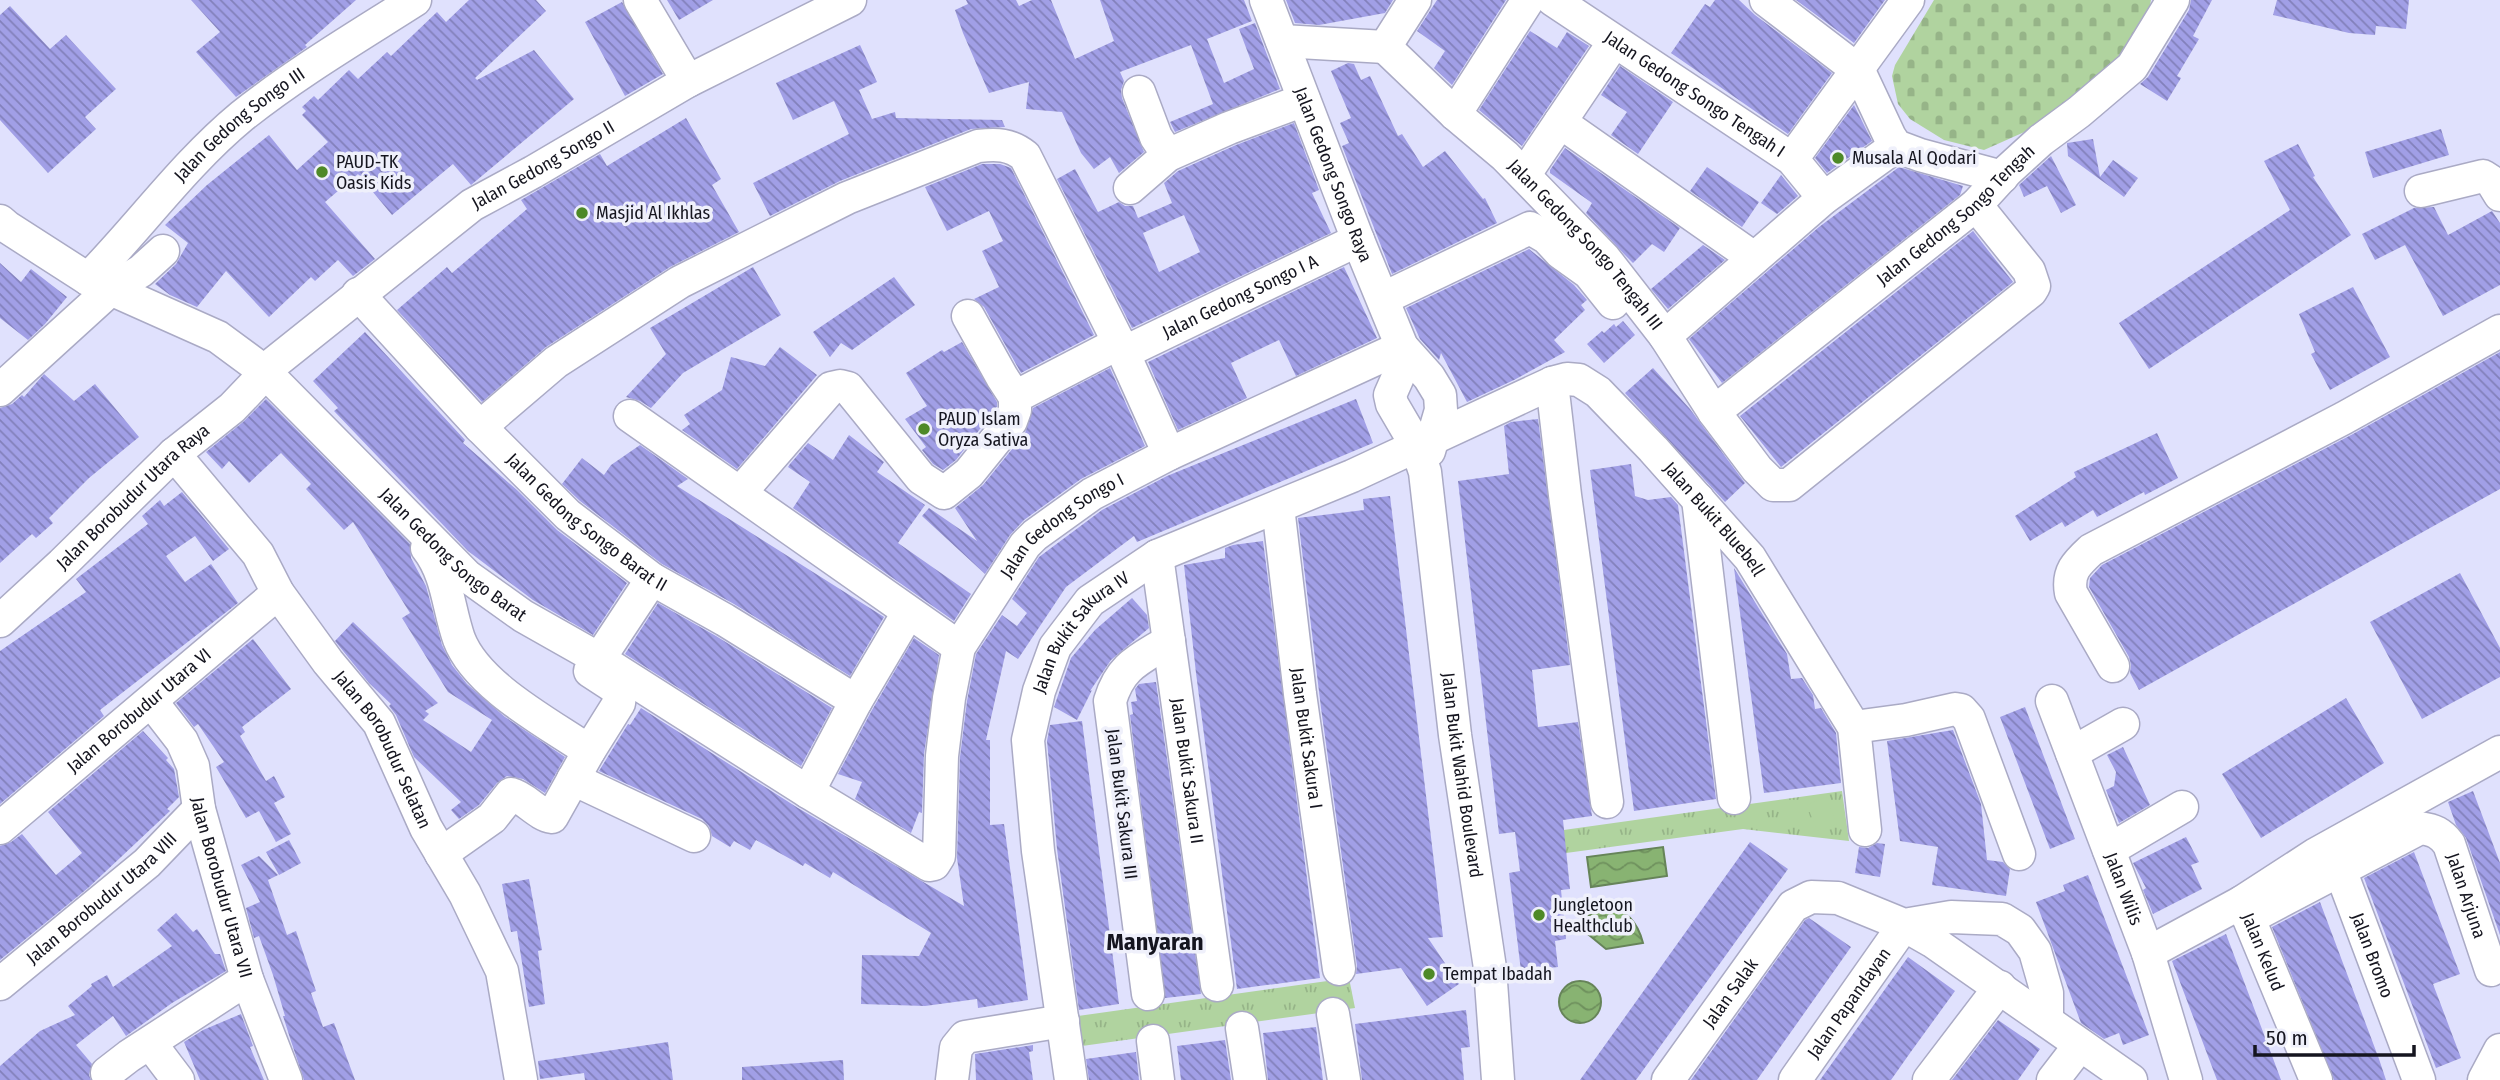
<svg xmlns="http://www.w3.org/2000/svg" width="2500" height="1080" font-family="'Fira Sans Condensed',sans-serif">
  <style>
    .cemetery { fill: url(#cemetery-stones) }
    .park { fill: url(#park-tufts) }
    .pitch { fill: #b0d39f }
    .water { fill: url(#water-waves); stroke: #668459; stroke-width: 2 }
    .building { fill: url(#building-back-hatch); fill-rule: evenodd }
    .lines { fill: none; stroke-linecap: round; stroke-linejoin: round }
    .minor-casing { stroke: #aaaac5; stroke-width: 35 }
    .minor { stroke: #fff; stroke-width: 32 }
    .poi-dot { fill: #4e8927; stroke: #eff0fb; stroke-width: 2.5 }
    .labels { text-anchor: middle; stroke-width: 7; stroke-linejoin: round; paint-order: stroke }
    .street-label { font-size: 18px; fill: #15151f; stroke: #eff0fb }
    .poi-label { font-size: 18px; fill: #15151f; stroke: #eff0fb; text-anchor: start }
    .district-label { font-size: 24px; font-weight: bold; fill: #15151f; stroke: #eff0fb }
  </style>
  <defs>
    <pattern id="cemetery-stones" width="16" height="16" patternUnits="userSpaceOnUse" patternTransform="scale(1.75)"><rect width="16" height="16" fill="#b0d39f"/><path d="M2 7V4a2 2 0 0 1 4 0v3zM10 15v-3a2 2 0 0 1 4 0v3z" fill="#96b488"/></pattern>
    <pattern id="park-tufts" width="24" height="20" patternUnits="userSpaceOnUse" patternTransform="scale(1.75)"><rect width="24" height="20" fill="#b0d39f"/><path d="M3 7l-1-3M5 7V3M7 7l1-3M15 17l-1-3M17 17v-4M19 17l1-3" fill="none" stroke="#96b488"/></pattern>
    <pattern id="water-waves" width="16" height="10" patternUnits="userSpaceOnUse" patternTransform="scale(1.75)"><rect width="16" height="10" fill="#88b372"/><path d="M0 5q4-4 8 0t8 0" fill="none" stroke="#6e905d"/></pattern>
    <pattern id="building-back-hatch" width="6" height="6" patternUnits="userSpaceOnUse" patternTransform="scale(1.75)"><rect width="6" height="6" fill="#a19fe6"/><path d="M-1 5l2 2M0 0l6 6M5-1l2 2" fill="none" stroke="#8280ba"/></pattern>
  </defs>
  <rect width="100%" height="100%" fill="#e0e1fd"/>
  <!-- cemetery -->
  <path class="cemetery" d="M1934 0H2151L2146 29 2113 64 2038 126 1984 150 1944 140 1910 119 1898 104 1892 76 1895 65Z"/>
  <!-- park -->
  <path class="park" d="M1842 791 1849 841 1743 829 1566 853 1535 834Z
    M1349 978 1355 1008 1082 1046 1078 1016Z"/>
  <!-- pitch -->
  <path class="pitch" d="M1826 797 1837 824 1817 831 1807 805Z"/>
  <!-- water -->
  <path class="water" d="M1663 847 1667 876 1591 887 1587 857Z
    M1605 906C1626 909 1638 923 1643 943L1606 949 1578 926 1596 909Z
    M1559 1002a21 21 0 1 1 42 0a21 21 0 1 1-42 0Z"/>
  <!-- building -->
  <path class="building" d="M191 0H356L305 45 307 47 236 97 196 52 220 32Z
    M469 0H536L546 11 475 78 477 80 534 50 574 99 471 185 453 164 392 215 358 174 325 202 375 259 353 276 338 260 315 281 311 277 269 317 226 271 197 307 170 295 155 284 176 264 188 243 165 225 207 185 269 135 297 170 328 142 302 115 306 111 302 107 314 96 318 100 349 70 358 79 387 52 391 56 437 12 446 22Z
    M667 0H713L679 20Z
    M966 0H1016L1019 6 1032 0H1051L1075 59 1114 41 1100 0H1244L1252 21 1207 39 1224 83 1254 69 1239 29 1255 23 1280 89 1175 132 1170 122 1213 104 1191 45 1120 72 1124 81 1121 90 1122 98 1144 152 1119 173 1110 157 1094 169 1081 153 1062 112 1026 109 1029 82 989 93 963 33 955 10 968 4Z
    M1286 0H1393L1385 13 1319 25 1295 23Z
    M1437 0H1506L1452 85 1434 68 1445 51 1417 31Z
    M1715 0H1739L1755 15 1832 73 1788 134 1671 53 1705 4 1710 7Z
    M1796 0H1885L1854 43Z
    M2191 0H2212L2193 36 2199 39 2177 76 2181 78 2167 101 2140 84 2148 77 2189 10Z
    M2277 0H2409L2406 29 2376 26 2375 35 2349 33 2273 15Z
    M622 2 663 74 625 96 585 22Z
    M10 6 50 49 66 35 116 89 85 117 96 129 48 173 0 120V15Z
    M1530 31 1557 48 1567 32 1589 46 1522 146 1479 110Z
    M860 45 877 82 859 90 872 119 895 112 896 118 1002 120 1005 127 971 129 840 181 770 216 753 183 849 134 834 101 793 120 776 83Z
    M1348 63 1354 64 1361 80 1370 76 1398 136 1402 134 1423 167 1445 151 1483 199 1485 198 1497 223 1392 274 1342 146 1349 143 1340 123 1351 118 1331 71Z
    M1620 66 1673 102 1638 154 1611 135 1627 112 1601 95Z
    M1854 105 1872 141 1827 173 1815 158Z
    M686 118 721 179 712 185 739 232 670 267 546 347 482 402 397 310 447 267 452 273 527 209 521 200 600 154 607 166Z
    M1294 123 1319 190 1312 193 1331 233 1132 328 1057 179 1075 169 1098 212 1119 202 1125 206H1133L1138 218 1172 203 1164 183 1178 171 1236 145ZM1184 215 1200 252 1159 272 1143 233Z
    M2441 129 2449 155 2373 178 2365 152Z
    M2093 139 2100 177 2113 160 2138 178 2124 197 2068 156 2067 143Z
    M2298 144 2315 176 2313 177 2351 235 2149 369 2119 323 2290 210 2264 161Z
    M1565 148 1680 228 1664 252 1652 244 1633 263 1624 254 1586 213 1592 203 1550 173V170Z
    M2051 156 2076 205 2061 213 2047 186 2024 197 2019 185Z
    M982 164H1000L1011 168 1094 335 1021 373 984 307 974 299 999 287 982 251 1003 241 989 211 947 231 925 187Z
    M1707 167 1759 202 1742 227 1690 191Z
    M1899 167 1963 186 1960 195 1722 383 1689 339 1819 227Z
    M1781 175 1798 196 1777 214 1761 203Z
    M2434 207 2448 235 2492 211 2500 223V285L2443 316 2405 245 2375 260 2362 234 2414 208Z
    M1973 231 2013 282 1781 467 1740 416Z
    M1703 245 1725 260 1668 309 1651 289Z
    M1529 249 1574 285 1587 300 1581 305 1585 310 1554 340 1565 352 1514 380 1467 402 1441 353 1439 360 1420 339 1406 308Z
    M0 263 21 282 31 269 67 297 45 324 28 340 0 318Z
    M753 267 781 315 683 373 651 408 640 401 626 397 666 354 650 328Z
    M1344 267 1377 338 1296 376 1279 340 1231 363 1247 398 1178 430 1148 362Z
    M894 277 915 305 852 350 841 343 830 357 813 332Z
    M2353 287 2390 357 2330 390 2311 354 2315 352 2299 314Z
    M1623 321 1635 335 1604 363 1587 344 1602 331 1604 333 1614 324 1616 327Z
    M365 332 465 440 463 443 517 490 557 530 627 583 593 635 533 600 468 551 334 411 338 408 313 381Z
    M962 342 997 402V407L956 460 943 470 933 464 922 450 926 447 905 419 927 406 906 373 942 350 944 352Z
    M780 347 817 375 737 469 682 430 690 424 684 415 722 390 731 357 765 366Z
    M2500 352V489L2139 690 2130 673 2131 665 2129 657 2089 587 2090 578 2102 565 2353 434Z
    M1110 368 1145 446 1081 479 1024 520 1010 535 985 574 922 516 929 508 977 541 955 508 983 485 1025 433 1033 408Z
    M1653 368 1690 409 1745 483 1725 502 1625 393Z
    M44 374 74 401 95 384 139 437 89 478 49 518 53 523 36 538 32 534 0 563V408L12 404 22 395 24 397Z
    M266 399 410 544 411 558 426 586 442 645 452 665 467 684 505 717 565 757 545 793 523 779 507 776 497 783 479 805 459 819 451 810 461 802 414 757 396 715 389 706 391 704 369 683 335 641 353 622 438 703 425 711 429 714 423 720 471 752 492 720 448 692 402 618 410 613 353 522 344 530 306 489 311 484 281 453 249 483 229 461 222 469 206 452 243 422Z
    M1356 399 1373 443 1137 542 1134 536 1066 587 1018 659 1006 651 986 740H990V825L1004 824 1028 1000 978 1008 977 999 925 1006 861 1004 862 955 919 956 931 933 833 872 830 878 805 863 803 866 756 840 750 850 734 841 730 847 712 836 709 826 702 819 599 771 628 724 630 725 641 708 798 808 964 906 957 858 960 757 967 701 976 654 1002 615 1017 626 1027 613 1012 599 1039 557 1102 510 1167 476Z
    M1538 419 1570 665 1532 670 1538 727 1578 722 1592 816 1563 820 1570 889 1561 890 1566 939 1555 941 1558 967 1521 971 1509 873 1520 871 1515 832 1499 834 1458 481 1509 474 1504 426 1511 422Z
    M2157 433 2178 478 2145 495 2144 492 2097 517 2093 510 2065 527 2062 522 2030 541 2015 516 2076 477 2074 472Z
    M849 435 884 462 877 472 925 505 898 543 971 594 954 621 793 508 810 482 788 467 790 464 808 443 833 460Z
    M640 445 688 479 677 486 884 617 850 676 734 604 662 564 580 501 562 484 582 458 604 475 611 465Z
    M1631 464 1635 496 1648 500 1671 497 1678 505 1716 799 1634 811 1590 470Z
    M182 492 229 549 213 561 195 536 166 556 185 582 211 564 238 603 100 710 104 716 0 804V651L86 592 76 579 148 524 142 516 160 500 164 506Z
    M1390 496 1443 937 1428 938 1459 984 1427 1006 1401 968 1356 974 1357 966 1321 708 1298 518 1364 510 1363 499Z
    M1263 541 1320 978 1237 989 1196 673 1184 565 1225 558V548L1233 545Z
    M1734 568 1787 654 1791 679 1802 678 1813 695 1815 709 1821 708 1836 733 1841 783 1764 793Z
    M2460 573 2500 648V677L2422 719 2370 622Z
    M1132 598 1147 615 1149 628 1111 660 1090 691 1092 690 1077 720 1054 707 1071 658 1095 630Z
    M658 603 716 636 832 708 801 766 625 654Z
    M914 638 939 655 924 754 922 813 919 812 911 833 855 799 862 782 838 774 872 710Z
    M253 639 291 689 242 727 245 732 240 736 266 781 274 776 285 797 274 803 291 834 276 842 259 811 246 818 216 767 224 762 198 724 194 727 176 703Z
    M1156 682 1201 994 1165 998 1130 715 1133 714 1131 702 1137 701 1135 689 1139 684Z
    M2346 698 2384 763 2261 838 2222 774Z
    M2025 707 2075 839 2050 849 2000 717Z
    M1082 721 1119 1004 1079 1010 1057 849 1047 741 1050 725Z
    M1953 730 1981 804 1987 860 2003 862 2010 869 2006 896 1932 885 1938 847 1900 841 1887 741Z
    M143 731 168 758 166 760 174 769 179 797 167 809 170 811 88 888 0 960V846L11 842 22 834 56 875 82 853 48 812Z
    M2123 747 2150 805 2119 823 2106 790 2114 786 2116 772 2107 755Z
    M2473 791 2500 863V935L2466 838 2456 825 2448 802Z
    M2186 837 2199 862 2191 865 2202 889 2153 914 2143 890 2146 888 2133 863Z
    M289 840 301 863 279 875 266 852Z
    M1750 842 1788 869 1636 1080H1580Z
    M1877 843 1885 844 1880 877 1855 873 1859 847 1868 848Z
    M2414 852 2460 974 2433 984 2461 1058 2436 1068 2364 878Z
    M259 856 278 875 268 880 287 935 296 931 316 991 311 993 323 1027 334 1023 355 1080H304L290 1038 283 1016H285L273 975 259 936 254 938 246 908 260 902 241 865Z
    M2088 875 2149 1035 2123 1045 2119 1033 2104 1039 2081 1023 2036 902 2065 891 2063 885Z
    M529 879 542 950 538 951 545 1004 529 1007 517 931 511 932 502 884Z
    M2320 902 2379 1059 2386 1080H2334L2272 927Z
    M176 913 193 932 197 929 215 954H220L226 971 172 1003 126 1036 113 1016 76 1045 92 1064 89 1075 91 1080H0V1066L40 1031 75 1015 68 1006 92 986 91 984 107 975 113 987 172 946 157 930Z
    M1809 918 1851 947 1757 1080H1691L1805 920Z
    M2226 934 2271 1053 2281 1080H2217L2172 961Z
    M1908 957 1955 991 1910 1053 1891 1080H1820Z
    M1466 1010 1470 1047 1461 1048 1464 1080H1362L1355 1024Z
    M241 1014 253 1046 250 1047 264 1080H200L184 1042 203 1030Z
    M1998 1020 2040 1049 2018 1080H1952Z
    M1316 1027 1323 1080H1268L1263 1033Z
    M1225 1040 1231 1080H1181L1177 1046Z
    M668 1042 673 1080H585L584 1073 540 1079 538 1061Z
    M1033 1045V1051L1029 1052 1033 1080H976L975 1054Z
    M1136 1052 1139 1080H1089L1086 1059Z
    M843 1060 844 1080H742V1067Z"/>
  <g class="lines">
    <!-- minor casing -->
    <g class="minor-casing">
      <g id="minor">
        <path d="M640 0 688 81"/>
        <path id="s1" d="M1266 0 1358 240 1402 347 1429 377 1440 395 1441 410 1429 451"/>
        <path id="s2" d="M1553 0 1792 159 1824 198"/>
        <path d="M1766 0 1859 71 1890 137 1896 146 1920 155 2002 177"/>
        <path d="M1282 41 1385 47 1415 0"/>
        <path id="s3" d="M1385 47 1455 114 1505 156 1605 259 1665 336 1714 412 1757 469 1773 485H1789L2031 291 2034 286 2029 271 1976 205"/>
        <path d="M1139 92 1156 137 1168 155"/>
        <path d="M1455 114 1528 0"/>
        <path d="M1560 122 1754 258"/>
        <path d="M1792 159 1908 0"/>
        <path d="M1525 174 1614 42"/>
        <path d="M1130 188 1168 155 1229 128 1304 100"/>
        <path d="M2421 191 2483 176 2492 182 2500 195"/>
        <path id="s4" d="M0 221 7 227 88 279 218 337 264 371 467 576 523 616 599 659 808 792 929 865 934 864 939 856 942 756 949 698 959 647 1025 545 1035 535 1092 494 1169 454 1402 347"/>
        <path id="s5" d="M88 279C140 226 184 164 242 116 296 73 357 37 415 0"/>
        <path id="s6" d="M358 294 480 427 568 515 652 579 725 620 856 701"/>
        <path d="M1384 298 1530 228 1547 238 1561 253 1589 273 1613 303"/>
        <path d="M968 316 1002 377 1015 397"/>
        <path d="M1665 336 1824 198 1896 146"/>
        <path id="s7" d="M1402 347 1401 370 1390 395 1392 404 1416 445 1425 472 1455 735 1490 968 1498 1080"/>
        <path id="s8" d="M1123 353 1358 240"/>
        <path d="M1552 383 1565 495 1607 802"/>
        <path d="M0 390 111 289 141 271 163 251"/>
        <path id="s9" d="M1714 412 1976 205 2007 171 2041 140 2079 112 2132 67 2173 0"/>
        <path d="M630 416 959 647"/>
        <path d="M480 427 556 362 680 282 847 198 978 146C997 144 1010 144 1025 156L1119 343 1169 454"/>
        <path id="s10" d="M174 454 258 554 278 593 328 662 379 723 426 828 465 894 502 971 521 1080"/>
        <path d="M740 493 831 388 840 386 848 388 921 478 944 493 969 473 1011 421 1015 410V397L1119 343"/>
        <path d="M1698 499 1734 798"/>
        <path id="s11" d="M1278 507 1300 694 1339 969"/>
        <path d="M427 548C448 575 448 608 459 639 477 686 548 723 589 751"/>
        <path id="s12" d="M1157 556 1217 985"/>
        <path id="s13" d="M0 621 62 564 174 454 232 408 254 385 264 371 472 205 533 172 688 81 850 0"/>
        <path d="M599 659 652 579"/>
        <path d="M2113 666 2071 593C2067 572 2077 563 2091 550L2344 418 2500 331"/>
        <path id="s14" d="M151 701 182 741 193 766 199 809 247 979 286 1080"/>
        <path id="s15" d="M2052 701 2148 953 2186 1080"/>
        <path d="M1854 727 1906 720 1955 709 1961 710 1969 719 2019 854"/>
        <path d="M2072 753 2123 724"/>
        <path d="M573 779 694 836"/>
        <path d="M808 792 856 701 908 613"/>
        <path id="s16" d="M0 828 278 593"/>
        <path d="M2109 850 2182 807"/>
        <path d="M441 854 492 818 511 794C526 798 538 815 552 817L589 751 619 703 620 695 613 686 590 671"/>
        <path id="s17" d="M2341 872 2419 1080"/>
        <path id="s18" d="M2242 902 2316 1080"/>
        <path id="s19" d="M2249 918 2420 828C2434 830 2441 833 2449 844L2491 970"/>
        <path d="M2148 953 2242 902 2316 854 2500 752"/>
        <path id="s20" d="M0 984 147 863 199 809"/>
        <path d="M1148 994 1110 701C1121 665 1139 660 1169 641"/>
        <path d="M1333 1014 1344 1080"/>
        <path d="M1242 1028 1250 1080"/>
        <path d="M1153 1041 1158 1080"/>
        <path d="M150 1043 178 1080"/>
        <path d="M107 1073 129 1056 247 979"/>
        <path d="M952 1080 956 1048 965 1037 1063 1021"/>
        <path id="s21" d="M1071 1080 1038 851 1028 740 1039 691 1055 647 1090 601 1157 556 1352 476 1552 383 1567 379 1579 380 1598 392 1653 449 1750 558 1854 727 1865 830"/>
        <path id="s22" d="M1668 1080 1793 906 1811 897 1838 898 1904 925 1951 917 2002 919 2020 930 2035 951 2047 993V1021"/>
        <path id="s23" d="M1795 1080 1904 925 1932 941 2131 1080"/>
        <path d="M1929 1080 2000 987"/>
        <path d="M2053 1080 2080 1045"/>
        <path d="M2484 1080 2500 1050"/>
      </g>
    </g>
    <!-- minor -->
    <use href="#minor" class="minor"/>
  </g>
  <!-- markers -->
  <g class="poi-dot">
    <circle cx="1838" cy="158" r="7"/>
    <circle cx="322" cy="172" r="7"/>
    <circle cx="582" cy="213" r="7"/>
    <circle cx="924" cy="429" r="7"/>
    <circle cx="1539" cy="915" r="7"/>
    <circle cx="1429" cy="974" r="7"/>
  </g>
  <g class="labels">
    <!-- street labels -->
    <g class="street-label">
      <text dy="6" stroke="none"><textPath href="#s2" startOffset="170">Jalan Gedong Songo Tengah I</textPath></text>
      <text dy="6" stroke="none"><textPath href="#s5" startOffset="217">Jalan Gedong Songo III</textPath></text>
      <text dy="6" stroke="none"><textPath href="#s13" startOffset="712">Jalan Gedong Songo II</textPath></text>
      <text dy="6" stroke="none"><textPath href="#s1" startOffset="187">Jalan Gedong Songo Raya</textPath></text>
      <text dy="6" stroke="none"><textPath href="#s9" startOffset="312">Jalan Gedong Songo Tengah</textPath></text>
      <text dy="6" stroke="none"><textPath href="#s3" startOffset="282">Jalan Gedong Songo Tengah III</textPath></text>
      <text dy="6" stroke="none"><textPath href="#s8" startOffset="130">Jalan Gedong Songo I A</textPath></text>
      <text dy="6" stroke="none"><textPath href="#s13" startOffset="182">Jalan Borobudur Utara Raya</textPath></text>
      <text dy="6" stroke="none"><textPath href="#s21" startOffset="1232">Jalan Bukit Bluebell</textPath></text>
      <text dy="6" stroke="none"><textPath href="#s6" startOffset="324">Jalan Gedong Songo Barat II</textPath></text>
      <text dy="6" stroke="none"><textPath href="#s4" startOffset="1526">Jalan Gedong Songo I</textPath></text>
      <text dy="6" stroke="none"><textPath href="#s4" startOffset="569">Jalan Gedong Songo Barat</textPath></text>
      <text dy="6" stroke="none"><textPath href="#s21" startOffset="467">Jalan Bukit Sakura IV</textPath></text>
      <text dy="6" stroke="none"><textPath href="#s16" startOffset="182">Jalan Borobudur Utara VI</textPath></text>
      <text dy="6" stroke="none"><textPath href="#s11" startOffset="233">Jalan Bukit Sakura I</textPath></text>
      <text dy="6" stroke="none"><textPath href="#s10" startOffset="364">Jalan Borobudur Selatan</textPath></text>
      <text dy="6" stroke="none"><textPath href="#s12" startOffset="217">Jalan Bukit Sakura II</textPath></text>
      <text dy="6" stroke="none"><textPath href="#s7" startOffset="441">Jalan Bukit Wahid Boulevard</textPath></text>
      <text transform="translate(1122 804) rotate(83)" y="6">Jalan Bukit Sakura III</text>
      <text dy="6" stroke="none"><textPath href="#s14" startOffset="203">Jalan Borobudur Utara VII</textPath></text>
      <text dy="6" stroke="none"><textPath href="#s15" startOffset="201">Jalan Wilis</textPath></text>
      <text dy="6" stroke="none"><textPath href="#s19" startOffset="282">Jalan Arjuna</textPath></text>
      <text dy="6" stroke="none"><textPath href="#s20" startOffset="133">Jalan Borobudur Utara VIII</textPath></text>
      <text dy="6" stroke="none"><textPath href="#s18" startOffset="54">Jalan Kelud</textPath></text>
      <text dy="6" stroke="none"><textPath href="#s17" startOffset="89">Jalan Bromo</textPath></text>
      <text dy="6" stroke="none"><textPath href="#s22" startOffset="107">Jalan Salak</textPath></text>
      <text dy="6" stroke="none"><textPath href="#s23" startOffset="94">Jalan Papandayan</textPath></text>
    </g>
    <!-- poi labels -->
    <g class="poi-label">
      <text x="1852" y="164">Musala Al Qodari</text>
      <text x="336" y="168">PAUD-TK<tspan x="336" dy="21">Oasis Kids</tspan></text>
      <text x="596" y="219">Masjid Al Ikhlas</text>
      <text x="938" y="425">PAUD Islam<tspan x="938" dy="21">Oryza Sativa</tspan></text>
      <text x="1553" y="911">Jungletoon<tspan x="1553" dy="21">Healthclub</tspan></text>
      <text x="1443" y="980">Tempat Ibadah</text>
    </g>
    <!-- district labels -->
    <g class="district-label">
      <text x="1155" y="950">Manyaran</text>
    </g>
  </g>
  <!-- scale -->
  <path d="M2255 1045v10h159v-10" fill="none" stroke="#15151f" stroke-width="3.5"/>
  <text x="2266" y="1045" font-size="21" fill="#15151f" stroke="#eff0fb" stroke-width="5" paint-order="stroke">50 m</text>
</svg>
